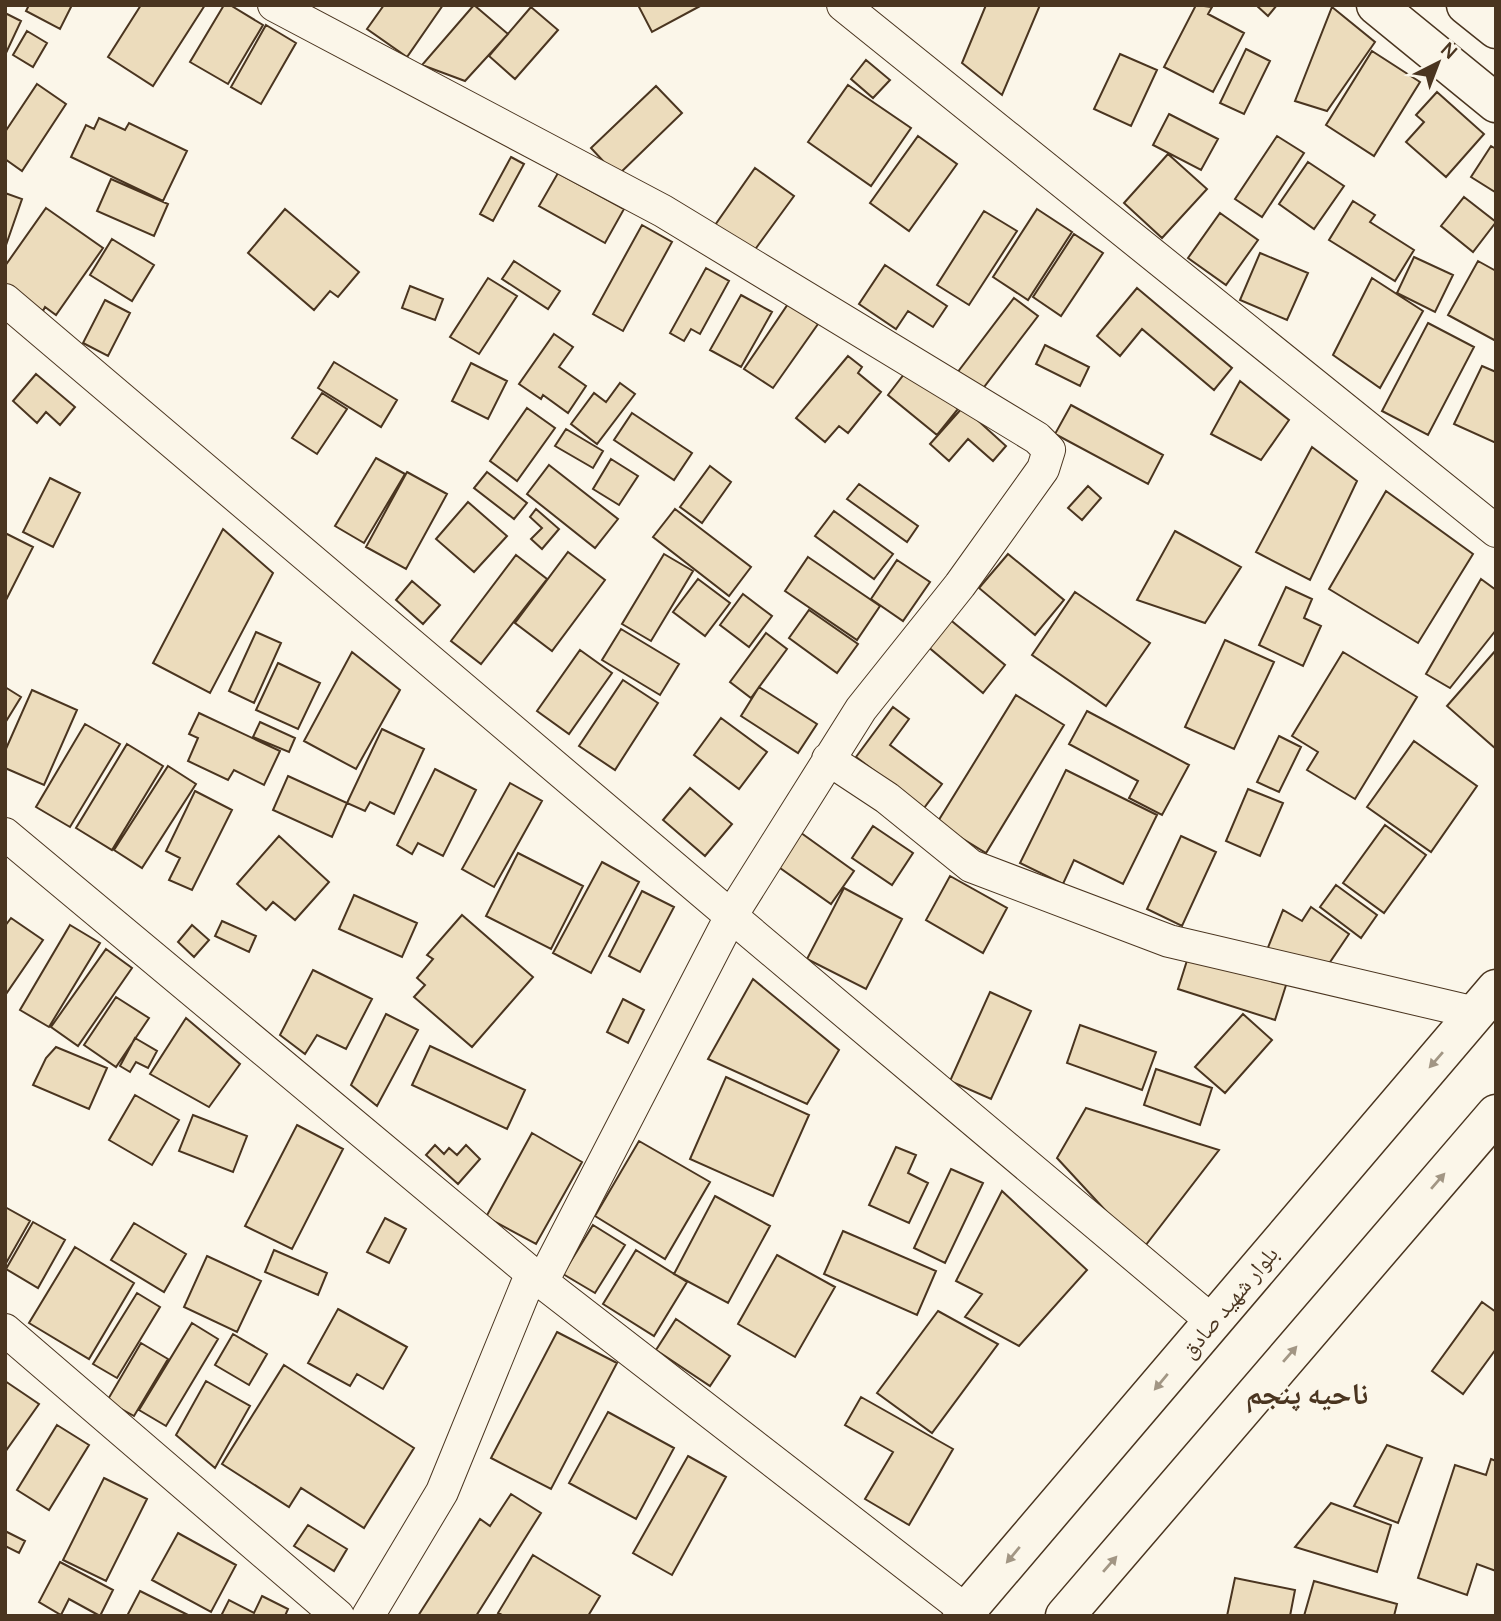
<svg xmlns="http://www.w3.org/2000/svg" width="1501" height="1621" font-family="Manrope,'Noto Naskh Arabic',sans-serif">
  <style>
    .building { fill: #ecdcbc; stroke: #4a3520; stroke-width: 2 }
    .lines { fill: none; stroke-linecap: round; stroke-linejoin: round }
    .minor-casing { stroke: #4a3520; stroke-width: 34 }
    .tertiary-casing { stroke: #4a3520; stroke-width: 41 }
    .secondary-casing { stroke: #4a3520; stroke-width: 41 }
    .minor { stroke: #fbf6e9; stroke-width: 32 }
    .tertiary { stroke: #fbf6e9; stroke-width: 38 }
    .secondary { stroke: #fbf6e9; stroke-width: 38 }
    .oneway { fill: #a29684 }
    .labels { text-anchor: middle; stroke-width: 5; stroke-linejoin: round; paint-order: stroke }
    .street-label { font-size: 23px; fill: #4a3520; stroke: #fbf6e9 }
    .district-label { font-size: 30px; font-weight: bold; fill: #4a3520; stroke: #fbf6e9 }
  </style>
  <rect width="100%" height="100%" fill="#fbf6e9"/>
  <!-- building -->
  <path class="building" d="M29 5H72L60 29 26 11Z
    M141 5H205L153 86 108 57Z
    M224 5H230L263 25 228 84 190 62Z
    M384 5H443L407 57 367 29Z
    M474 5 508 34 465 81 422 65Z
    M638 5H702L652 32Z
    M986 5H1040L1002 95 962 63Z
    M1196 5 1212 7 1208 14 1244 33 1213 92 1164 67Z
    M1256 5H1277L1268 16Z
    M531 7 558 30 515 79 489 56Z
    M1332 7 1375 42 1327 111 1295 101Z
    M5 13 21 21 6 53H5Z
    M266 25 296 43 261 104 231 87Z
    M27 31 47 43 33 67 13 55Z
    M1246 49 1270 61 1244 114 1220 103Z
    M1372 51 1420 82 1374 156 1326 125Z
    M1120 54 1157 70 1131 126 1094 109Z
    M866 60 890 80 873 98 851 79Z
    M37 84 66 104 22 171 5 159V132Z
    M848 85 911 128 871 186 808 142Z
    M656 86 682 113 617 176 591 148Z
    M1437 92 1484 134 1446 177 1406 142 1424 122 1416 115Z
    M1169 114 1218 139 1201 170 1153 145Z
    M99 118 125 130 129 123 187 151 163 201 71 157 86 125 94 129Z
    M918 136 957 164 909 231 870 203Z
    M1277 136 1304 153 1262 217 1235 199Z
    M1491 146 1496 149 1495 192 1471 177Z
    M1168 154 1207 189 1162 238 1124 203Z
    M511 157 524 164 493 221 480 214Z
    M1308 162 1344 186 1314 229 1279 204Z
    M755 168 794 196 751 255 713 228Z
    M558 173 624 209 605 243 539 206Z
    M111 179 168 204 154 236 97 211Z
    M5 193 22 199 5 248Z
    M1464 197 1496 222 1473 252 1441 226Z
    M1353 201 1375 215 1370 222 1414 250 1395 281 1329 240Z
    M46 208 103 248 56 315 45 307 43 311 5 285V266Z
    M285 209 359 272 338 297 330 291 314 310 248 253Z
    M1037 209 1072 232 1028 300 993 277Z
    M984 211 1017 231 969 305 937 285Z
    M1220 213 1258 240 1226 285 1188 258Z
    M642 225 672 242 623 331 593 314Z
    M1074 234 1103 253 1061 316 1033 297Z
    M112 239 154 265 132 301 90 275Z
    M1260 253 1308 273 1287 320 1240 300Z
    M1414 257 1453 275 1435 312 1397 293Z
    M514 261 560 291 548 309 502 279Z
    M1478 261 1496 271V341L1448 315Z
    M885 265 947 306 933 327 908 311 896 329 859 304Z
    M706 268 729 281 700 334 691 329 684 341 670 333Z
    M488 278 517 296 479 354 450 337Z
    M1372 278 1423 311 1380 388 1333 355Z
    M410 286 443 299 435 320 402 308Z
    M1137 288 1232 368 1214 390 1142 329 1120 356 1097 336Z
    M741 295 772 312 741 367 710 350Z
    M1014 298 1038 316 981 391 957 373Z
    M105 300 130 313 108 356 83 343Z
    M788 304 818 324 773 388 744 369Z
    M1428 323 1474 347 1428 435 1382 411Z
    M554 334 573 347 559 367 586 386 568 413 543 395 541 399 519 384Z
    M1045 345 1089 367 1080 386 1036 364Z
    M848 356 862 367 858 373 881 392 848 433 839 426 825 442 796 418Z
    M334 362 397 400 381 427 318 388Z
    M471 363 507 381 488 419 452 401Z
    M1482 366 1496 372V443L1454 424Z
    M908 369 958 409 937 435 888 395Z
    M36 374 75 407 60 425 46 412 37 423 13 401Z
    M1240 381 1289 420 1261 460 1211 434Z
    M620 383 635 394 597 444 571 424 594 393 606 402Z
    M322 393 347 409 317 454 292 438Z
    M1071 405 1163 455 1148 484 1055 434Z
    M963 407 1006 446 993 461 968 439 949 461 930 444Z
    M527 408 555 428 517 481 490 461Z
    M632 413 692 453 674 480 614 440Z
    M566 429 603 451 593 468 555 446Z
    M1312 447 1357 481 1310 580 1256 552Z
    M376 458 405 474 364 543 335 526Z
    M611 459 638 476 619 505 593 489Z
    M549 465 618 519 595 548 527 494Z
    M710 466 731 482 702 523 680 507Z
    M407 472 447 494 406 569 366 547Z
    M487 472 527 503 514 519 474 488Z
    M50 478 80 493 53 547 23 532Z
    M859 484 918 526 907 542 847 499Z
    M1088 486 1101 498 1082 520 1068 508Z
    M1386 491 1473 554 1418 643 1329 589Z
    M468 502 507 536 474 572 436 539Z
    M536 509 559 529 542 549 531 539 542 528 530 517Z
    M675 509 751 567 729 596 653 537Z
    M834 511 893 554 874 579 815 536Z
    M223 529 273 573 210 693 153 663Z
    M1175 531 1241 567 1205 623 1137 600Z
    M5 533 33 547 5 602Z
    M568 552 605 580 552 651 515 623Z
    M664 554 693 571 651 641 622 624Z
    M1008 554 1064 600 1035 635 979 588Z
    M516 555 547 579 481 664 451 641Z
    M808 557 880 606 857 640 785 591Z
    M897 560 930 582 903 621 871 599Z
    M698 579 730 603 705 636 673 612Z
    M1481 579 1496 590V630L1450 688 1426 674Z
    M412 581 440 605 423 624 396 600Z
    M1286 587 1312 599 1304 618 1321 626 1303 666 1259 645Z
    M1075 592 1150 643 1106 706 1032 655Z
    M743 594 772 616 749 647 720 625Z
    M809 610 858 644 837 673 789 638Z
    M942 613 1005 665 983 693 920 640Z
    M621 629 679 664 660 695 602 660Z
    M256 632 281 643 254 703 229 691Z
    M766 633 787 649 751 698 730 682Z
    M1225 640 1274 662 1234 749 1185 727Z
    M580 650 612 673 569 734 537 711Z
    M1496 650V749L1447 706Z
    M352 652 400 690 356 769 304 741Z
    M1343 652 1417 697 1355 799 1307 770 1318 752 1292 736Z
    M278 663 320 683 298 729 256 710Z
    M623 680 658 703 615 770 579 746Z
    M5 687 21 697 5 723Z
    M759 687 817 724 798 753 741 716Z
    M32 690 77 710 44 785 5 768V751Z
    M1016 695 1064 725 986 853 937 823Z
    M893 707 909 719 890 745 942 784 924 808 856 757Z
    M1087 711 1189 765 1162 815 1129 798 1138 781 1069 744Z
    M199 713 280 751 264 785 234 770 228 780 188 761 198 738 189 734Z
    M721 718 767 752 739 789 694 755Z
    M260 722 295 738 289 752 253 737Z
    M85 724 120 744 70 827 36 807Z
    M382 729 424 749 394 814 370 802 365 811 347 803Z
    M1279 736 1301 747 1279 792 1257 782Z
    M1414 741 1477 786 1431 852 1367 807Z
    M127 744 163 766 112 850 76 828Z
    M168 766 196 784 142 868 114 850Z
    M435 769 476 790 443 856 418 843 412 854 397 845Z
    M1066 770 1157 815 1123 884 1074 860 1063 884 1020 863Z
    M288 776 347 803 332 837 273 810Z
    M510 783 542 801 494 887 462 869Z
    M690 788 732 824 705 856 663 820Z
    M1248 789 1283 803 1260 856 1226 841Z
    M195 791 232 810 192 890 169 880 180 858 166 851Z
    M1385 825 1426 855 1384 913 1343 883Z
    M873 826 913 853 892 885 852 858Z
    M797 830 854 871 831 904 773 863Z
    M279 836 329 882 295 920 273 902 266 910 237 884Z
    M1181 836 1216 852 1182 926 1147 909Z
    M518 853 583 886 551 949 486 916Z
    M602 862 639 882 591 973 553 953Z
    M950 876 1007 908 983 953 926 920Z
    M1336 885 1377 915 1361 938 1320 907Z
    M844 888 902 919 866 989 807 959Z
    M642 891 674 907 640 972 609 956Z
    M354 895 417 923 402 957 339 929Z
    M1311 907 1349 934 1328 965 1267 950 1283 910 1302 921Z
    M462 915 533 977 472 1047 414 997 425 985 417 978 433 959 427 955Z
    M11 918 43 940 6 994 5 926Z
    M222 921 256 936 249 952 215 936Z
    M70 925 100 943 49 1027 20 1010Z
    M192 925 209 940 194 957 178 942Z
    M106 949 132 968 78 1046 51 1027Z
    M1190 951 1287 982 1275 1020 1178 989Z
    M313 970 372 999 346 1049 317 1035 305 1054 280 1035Z
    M753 979 839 1050 807 1104 708 1059Z
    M990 992 1031 1011 991 1099 950 1081Z
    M116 997 149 1018 116 1067 84 1045Z
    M623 999 644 1010 628 1043 607 1032Z
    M386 1014 418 1030 377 1106 351 1085Z
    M1243 1014 1272 1040 1225 1093 1195 1067Z
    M186 1018 240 1064 209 1107 150 1074Z
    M1080 1025 1156 1052 1142 1090 1067 1063Z
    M135 1038 157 1051 148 1068 136 1062 130 1072 120 1066Z
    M430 1046 525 1090 507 1129 412 1085Z
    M56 1047 107 1068 89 1109 33 1085 46 1058Z
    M1156 1069 1212 1088 1200 1125 1144 1105Z
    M726 1077 809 1115 773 1196 690 1159Z
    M135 1095 179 1120 152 1165 109 1140Z
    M1086 1108 1219 1150 1142 1250 1057 1158Z
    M193 1115 247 1136 233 1172 179 1151Z
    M297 1125 343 1149 292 1249 245 1226Z
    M532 1133 582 1162 536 1244 486 1217Z
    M639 1141 710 1182 665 1259 595 1216Z
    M435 1145 444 1154 449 1148 457 1155 466 1145 480 1159 458 1184 426 1155Z
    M896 1147 916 1155 908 1173 928 1183 909 1223 869 1205Z
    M951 1169 983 1183 945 1263 914 1248Z
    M1002 1191 1087 1270 1019 1346 965 1317 982 1294 956 1281Z
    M715 1196 770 1226 728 1303 674 1274Z
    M5 1207 30 1221 5 1265Z
    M385 1218 406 1229 389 1263 367 1252Z
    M33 1222 65 1240 38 1288 6 1269Z
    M134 1223 186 1254 164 1292 111 1260Z
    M593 1225 625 1245 595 1293 563 1274Z
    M843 1231 936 1271 917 1315 824 1274Z
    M75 1247 134 1283 89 1359 29 1323Z
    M274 1250 327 1273 318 1295 265 1272Z
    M636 1250 687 1282 654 1336 603 1304Z
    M777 1255 835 1287 795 1357 738 1324Z
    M207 1256 261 1281 237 1332 184 1307Z
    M137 1293 160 1307 117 1378 93 1364Z
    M1482 1302 1496 1312V1349L1463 1394 1432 1371Z
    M338 1309 407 1347 383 1389 357 1374 350 1386 308 1363Z
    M938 1311 998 1344 932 1433 877 1393Z
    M676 1319 730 1356 710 1386 656 1350Z
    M192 1323 218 1339 166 1426 139 1410Z
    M557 1332 617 1363 551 1489 491 1458Z
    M233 1334 267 1354 249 1385 215 1365Z
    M141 1343 168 1359 134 1416 107 1401Z
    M284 1365 414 1448 364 1528 301 1488 289 1507 222 1464Z
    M5 1381 39 1404 5 1452Z
    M206 1381 250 1406 215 1468 176 1435Z
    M861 1397 953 1449 909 1525 865 1499 893 1452 845 1425Z
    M608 1412 674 1448 636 1519 569 1483Z
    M57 1425 89 1445 49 1510 17 1490Z
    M1387 1445 1422 1458 1398 1523 1354 1506Z
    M688 1456 726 1477 672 1575 633 1553Z
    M1491 1459 1496 1461V1571L1477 1564 1467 1595 1418 1578 1455 1465 1486 1475Z
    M104 1478 147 1499 106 1581 63 1560Z
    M511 1494 541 1513 476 1616H418L480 1519 490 1526Z
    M1331 1503 1391 1525 1377 1572 1295 1547Z
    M308 1525 347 1549 334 1571 294 1546Z
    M5 1531 25 1541 19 1553 5 1546Z
    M178 1533 236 1565 211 1612 152 1580Z
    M533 1555 600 1596 588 1616H504L498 1613Z
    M60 1562 113 1590 100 1616 69 1599 61 1615 39 1602Z
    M1235 1578 1295 1590 1290 1616H1227Z
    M1314 1581 1397 1604 1394 1616H1304Z
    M140 1591 190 1616H127Z
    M262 1596 288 1609 285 1616H221L229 1600 254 1613Z"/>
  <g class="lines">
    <!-- minor casing -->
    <g class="minor-casing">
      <path id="minor" d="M274 5 663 211 1037 438 1049 450 1043 469 960 585 861 709 731 916 542 1282
        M843 5 1496 531
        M5 300 731 916 1212 1321
        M828 759 887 798 971 866 1169 941 1476 1013
        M5 834 542 1282 973 1616
        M5 1330 338 1616
        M368 1616 442 1492 532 1272"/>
    </g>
    <!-- tertiary casing -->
    <g class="tertiary-casing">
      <path id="tertiary" d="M1376 5 1496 103
        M1466 5 1496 29"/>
    </g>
    <!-- secondary casing -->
    <g class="secondary-casing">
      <path id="secondary" d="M962 1616 1496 989
        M1065 1616 1496 1114"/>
    </g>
    <!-- minor -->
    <use href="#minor" class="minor"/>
    <!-- tertiary -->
    <use href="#tertiary" class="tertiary"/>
    <!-- secondary -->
    <use href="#secondary" class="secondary"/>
  </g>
  <!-- one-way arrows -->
  <defs><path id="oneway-solid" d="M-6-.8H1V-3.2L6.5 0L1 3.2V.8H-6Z" transform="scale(1.75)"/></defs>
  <g class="oneway">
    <use href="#oneway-solid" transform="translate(1436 1060) rotate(131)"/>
    <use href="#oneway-solid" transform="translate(1438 1181) rotate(-49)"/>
    <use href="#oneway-solid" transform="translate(1290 1354) rotate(-49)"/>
    <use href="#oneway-solid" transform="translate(1161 1382) rotate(130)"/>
    <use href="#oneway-solid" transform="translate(1013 1555) rotate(130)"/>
    <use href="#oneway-solid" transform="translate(1110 1564) rotate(-49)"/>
  </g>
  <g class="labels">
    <!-- street labels -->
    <g class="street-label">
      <text transform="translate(1229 1302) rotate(-50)" y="8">بلوار شهید صادق</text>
    </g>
    <!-- district labels -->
    <g class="district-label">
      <text x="1307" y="1404">ناحیه پنجم</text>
    </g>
  </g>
  <!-- border -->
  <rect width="1501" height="1621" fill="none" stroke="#4a3520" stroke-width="14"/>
  <!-- north arrow -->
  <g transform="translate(1438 63) rotate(42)" stroke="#fbf6e9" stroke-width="5" paint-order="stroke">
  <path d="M0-5L12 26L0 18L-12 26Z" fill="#4a3520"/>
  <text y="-10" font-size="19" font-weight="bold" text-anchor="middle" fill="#4a3520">N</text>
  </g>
</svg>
